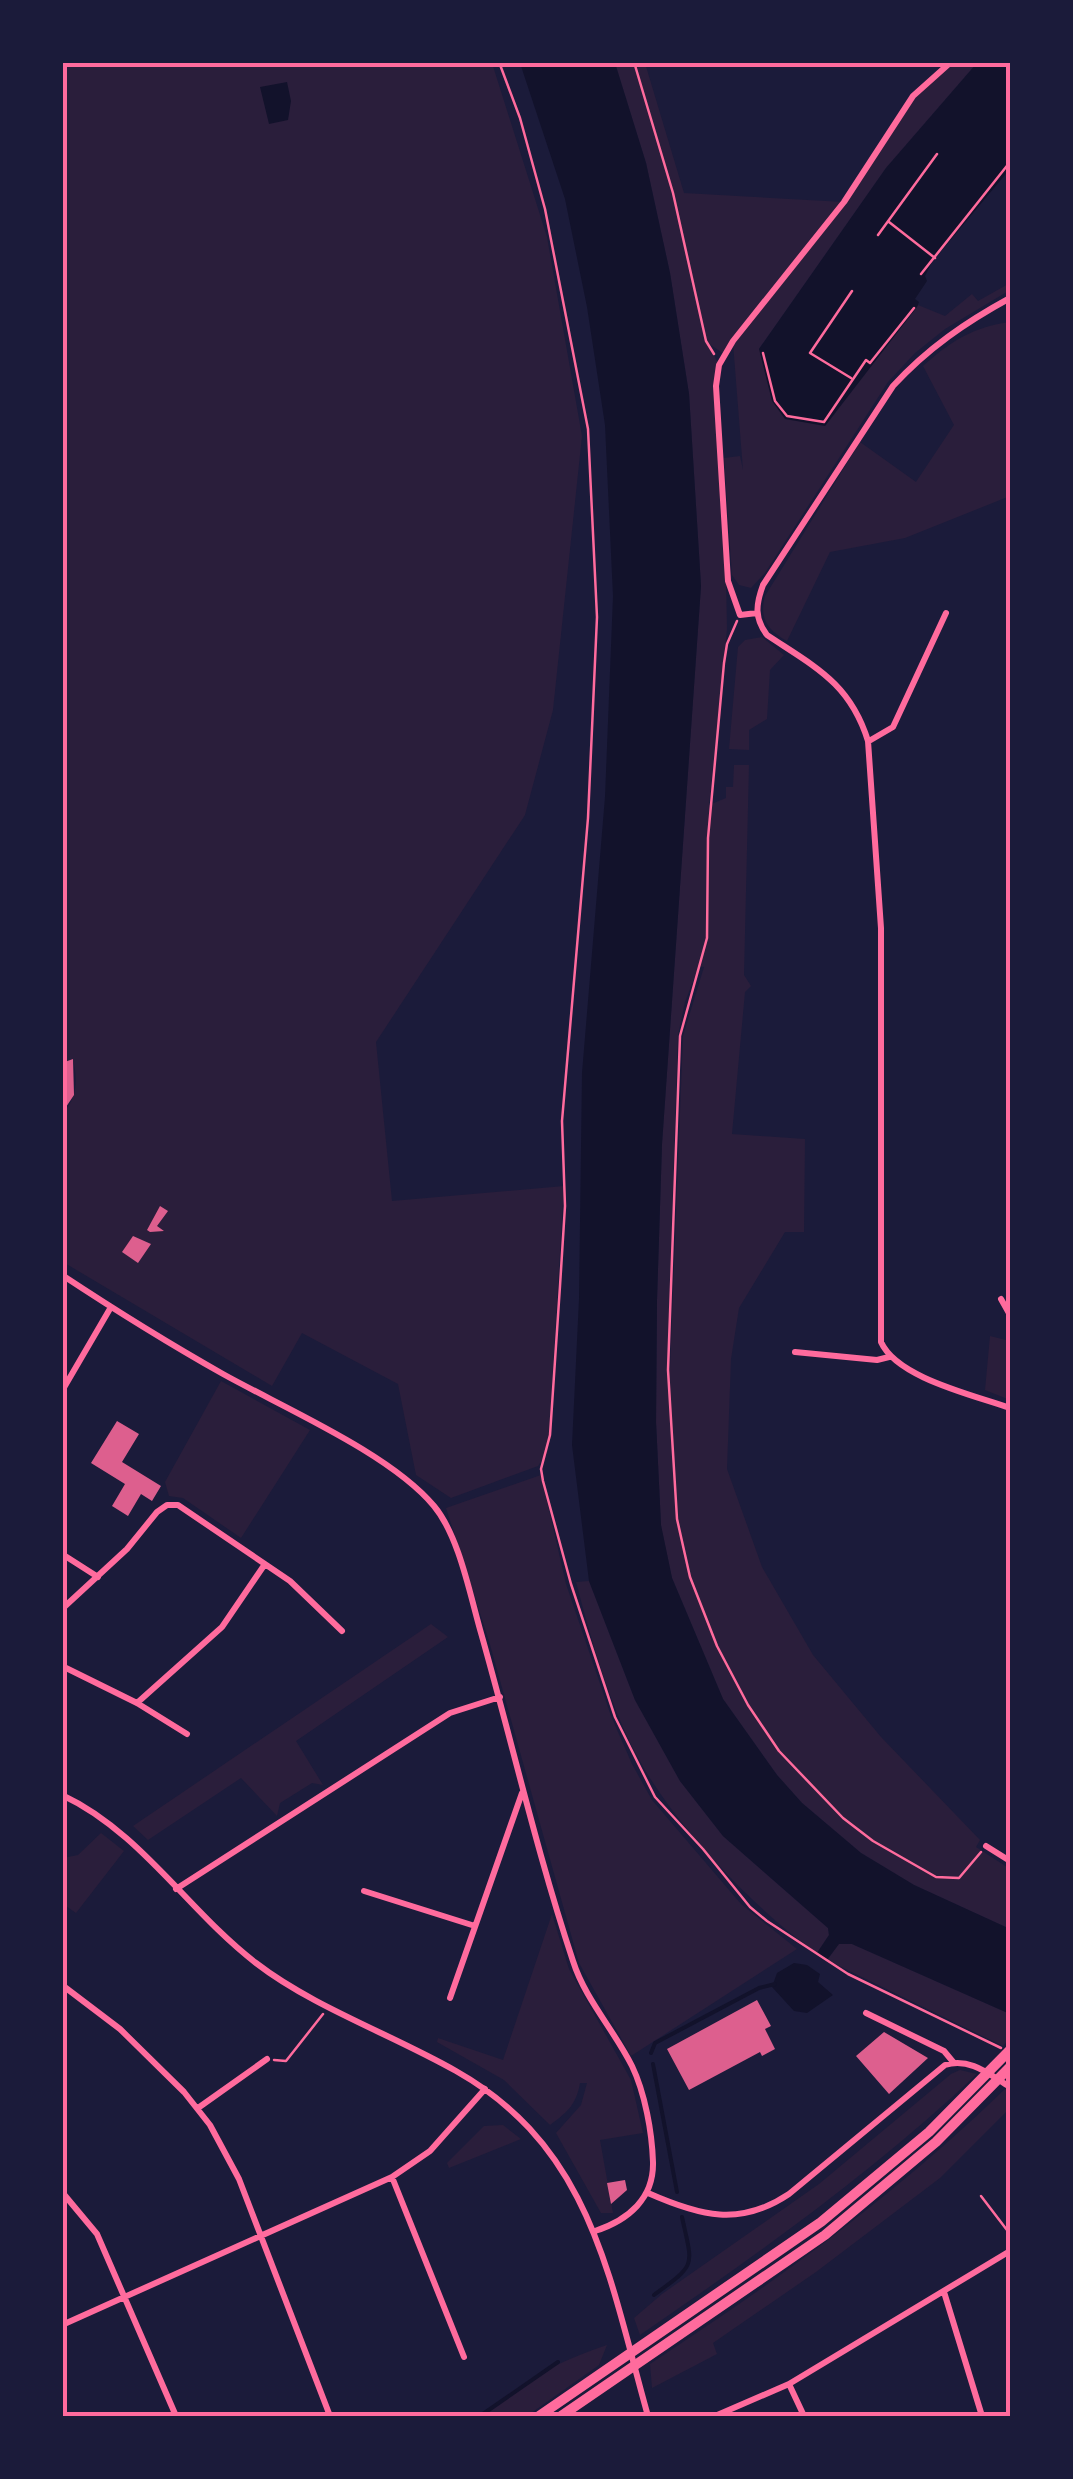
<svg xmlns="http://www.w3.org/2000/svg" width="1073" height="2479" font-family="'PT Sans Narrow',sans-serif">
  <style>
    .green { fill: #2a1e3b; fill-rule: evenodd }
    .water { fill: #12122b }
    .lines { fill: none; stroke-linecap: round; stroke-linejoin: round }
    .stream { stroke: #12122b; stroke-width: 4 }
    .building { fill: #dd5f8e }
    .path { stroke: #ff6b9d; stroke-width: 2.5 }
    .service { stroke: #ff6b9d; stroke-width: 2.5 }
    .minor { stroke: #ff6b9d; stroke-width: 6 }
    .trunk { stroke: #ff6b9d; stroke-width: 10 }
    .neatline { fill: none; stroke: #ff6b9d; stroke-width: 4 }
  </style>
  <rect width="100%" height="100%" fill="#1b1b3a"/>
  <!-- green -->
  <path class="green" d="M62 63H492L547 237 582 436 553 710 525 815 376 1042 392 1201 564 1186 548 1451 538 1466 451 1498 416 1475 398 1384 302 1333 272 1386 63 1262V1113C77 1098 78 1080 73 1060L62 1063Z
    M615 63H645L684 193 844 202 913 96 951 63H977L886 168 759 349 825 426 918 305 945 316 972 294 978 301 1010 283V290L945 329 915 353 888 382 765 573 751 588 739 585 732 575 724 458 740 456 743 470 733 343 724 354 708 343 719 365 716 376 724 474 727 629 709 805 726 798V787H733L734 765H749L744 975 751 986 745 992 732 1134 805 1139 804 1232H785L739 1308 731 1359 727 1469 762 1567 813 1655 881 1737 980 1840 976 1847 1010 1869V1929L914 1885 861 1853 802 1803 777 1775 723 1699 672 1578 661 1526 656 1422 657 1300 662 1144 701 586 689 394 670 273 646 163ZM699 966 704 967 683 1036 670 1369 667 1370 678 1035 685 1002Z
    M1010 322V496L905 538 830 552 787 641C767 630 759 618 765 596L860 442 916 482 954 425 923 366C951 341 973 327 1010 322Z
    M762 637 784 655 770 670 767 719 749 730V750L729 749 738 647 745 640Z
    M990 1336 1010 1341V1400L985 1390Z
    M221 1381 310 1430 241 1538 183 1498 169 1496 165 1482Z
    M541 1475 566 1584 611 1716 632 1764 652 1800 741 1904 797 1949 631 2056 579 1963 489 1641 446 1508Z
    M589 1581 635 1700 680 1781 723 1836 828 1928 829 1935 817 1953C757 1912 676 1826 641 1763 610 1708 592 1642 576 1582Z
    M431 1624 448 1637 296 1741 323 1785 312 1783 280 1803 277 1816 241 1778 148 1840 133 1826Z
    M101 1833 124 1851 76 1913 63 1904V1858L78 1855Z
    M552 1914 569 1969 631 2080 643 2133 600 2140 613 2213H601L556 2133 581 2105 587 2083H580C576 2106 566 2113 550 2125L504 2080 437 2042 438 2038 503 2060Z
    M839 1943 852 1944 1010 2014V2038L1003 2046 827 1960Z
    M960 2070 977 2074C873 2172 758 2254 640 2335L634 2318 662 2294 819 2184 951 2074Z
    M1005 2089 1010 2092V2108L940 2178 816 2272 713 2343 717 2354 652 2388 650 2364C777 2281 897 2194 1005 2089Z
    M503 2125 521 2139 449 2168 447 2163 484 2126Z
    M607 2345 599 2365 527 2416H480C526 2380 551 2364 607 2345Z"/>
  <!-- water -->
  <path class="water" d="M520 63H615L646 163 670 273 689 394 701 586 662 1144 657 1300 656 1422 661 1525 672 1578 723 1699 777 1775 802 1803 861 1853 914 1885 1010 1929V2014L852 1944H839L827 1960 817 1953 829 1935 828 1928 723 1836 680 1781 635 1700 589 1581 572 1445 579 1299 582 1073 605 797 613 596 605 425 587 307 565 199Z
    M977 63H1010V169L932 262 925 276 927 281 915 299 919 302 917 307 825 426 785 419 772 401 759 349 886 168Z
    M287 82 291 101 288 120 269 124 260 87Z
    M794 1963 807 1965 820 1974 818 1982 833 1995 807 2013 794 2011 772 1987 777 1973Z"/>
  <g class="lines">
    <!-- stream -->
    <path class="stream" d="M651 2053 655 2043 759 1988 775 1984
      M653 2064 677 2192
      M654 2295C697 2263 693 2268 682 2217
      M480 2416 558 2362"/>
  </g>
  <!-- building -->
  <path class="building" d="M73 1059 74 1095 62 1113V1063Z
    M160 1206 168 1211 157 1226 164 1231 150 1232 147 1230Z
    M133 1236 151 1244 138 1263 122 1252Z
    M117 1421 139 1434 122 1462 161 1486 152 1501 141 1494 128 1516 112 1506 125 1484 91 1463Z
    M757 2000 771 2026 765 2029 775 2049 762 2056 760 2052 689 2090 667 2049Z
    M884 2032 928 2058 889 2094 856 2056Z
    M625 2180 627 2190 611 2204 607 2183Z"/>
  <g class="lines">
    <!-- path -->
    <path class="path" d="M499 62 520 118 545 209 588 429 597 617 588 818 562 1121 565 1206 560 1286 550 1435 541 1469 543 1481 571 1584 615 1717 655 1797 703 1849 750 1907 767 1921 848 1974 1001 2048
      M634 62 673 193 706 341 714 354
      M889 222 935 258
      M878 235 937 154
      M921 274 1010 162
      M763 353 775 401 787 416 824 422 866 360 870 363 914 308
      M851 378 810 353 852 291
      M737 621 727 644 724 663 708 838 707 938 680 1036 668 1370 677 1519 690 1577 717 1646 748 1705 779 1751 843 1818 873 1841 936 1877 959 1878 981 1852
      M274 2060 286 2061 323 2014"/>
    <!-- service -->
    <path class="service" d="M981 2196 1010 2234"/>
    <!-- minor -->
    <path class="minor" d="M1010 298C966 322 928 348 893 386L763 585C756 604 754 618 767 635 815 667 850 683 868 741L881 928V1342C897 1378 974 1395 1010 1408
      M757 613 740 615 728 581 716 386 719 365 733 341 844 202 913 96 951 62
      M869 741 893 727 946 613
      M62 1275C115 1310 168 1343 223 1374 284 1408 391 1454 434 1506 459 1536 470 1595 481 1633 512 1742 537 1853 573 1961 585 1999 614 2030 632 2066 645 2093 652 2132 653 2162 654 2198 629 2220 595 2231
      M1001 1299 1010 1315
      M795 1352 877 1360 889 1357
      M62 1391 111 1307
      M62 1554 98 1577
      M62 1609 127 1549 157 1512 167 1505H178L290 1581 342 1631
      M62 1666 137 1703 187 1734
      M137 1703 222 1627 265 1564
      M62 1795C141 1832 188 1911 256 1963 313 2007 393 2035 456 2071 592 2148 609 2278 648 2416
      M986 1846 1010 1861
      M176 1889 450 1713 500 1697
      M364 1891 475 1926
      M62 1985 120 2029 184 2092 210 2125 239 2179 330 2416
      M450 1998 522 1793
      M866 2013 944 2051 954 2063
      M198 2108 267 2059
      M392 2177 464 2357
      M62 2192 97 2234 176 2416
      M648 2193C700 2216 740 2227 789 2194L945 2065C970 2057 990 2075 1010 2087
      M944 2292 982 2416
      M62 2325 392 2177 430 2151 485 2089
      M789 2384 804 2416
      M715 2416 789 2384 1010 2251"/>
    <!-- trunk -->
    <path class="trunk" d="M539 2416 821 2222 929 2132 1010 2050
      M561 2416 825 2235 936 2142 1010 2067"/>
  </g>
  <!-- border -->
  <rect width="1073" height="2479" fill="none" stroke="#1b1b3a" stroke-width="130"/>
  <rect x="65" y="65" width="943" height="2349" class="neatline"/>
</svg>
